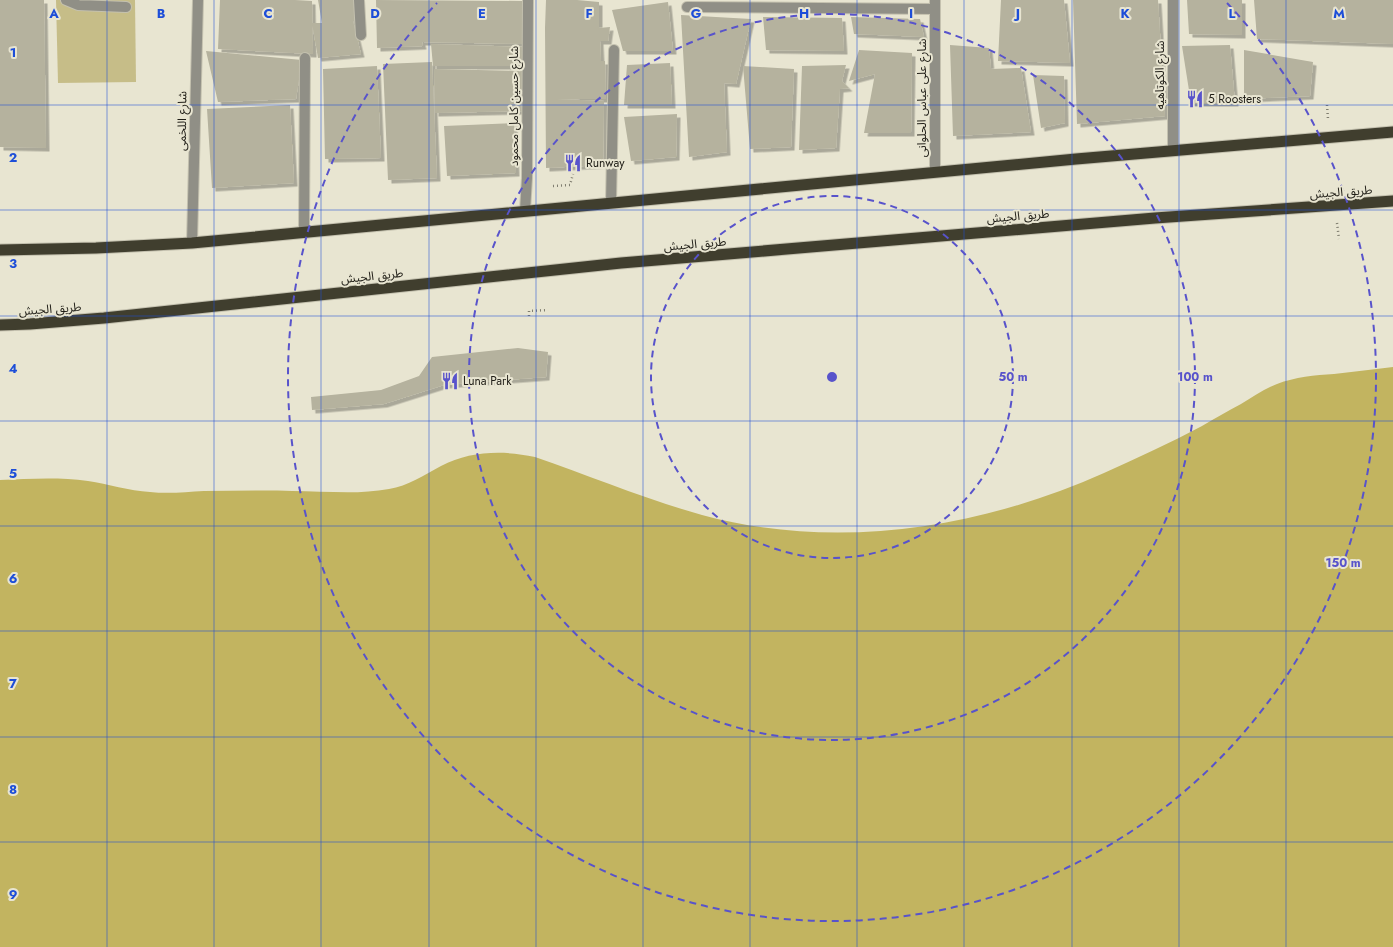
<svg xmlns="http://www.w3.org/2000/svg" width="1393" height="947" font-family="Jost,'Noto Sans Arabic',sans-serif">
  <style>
    .green { fill: #c6bd88 }
    .water { fill: #c2b460 }
    .building { fill: #b5b29e; filter: url(#shadow) }
    .lines { fill: none; stroke-linecap: round; stroke-linejoin: round }
    .service-casing { stroke: #c4c1af; stroke-width: 12 }
    .minor-casing { stroke: #c4c1af; stroke-width: 12 }
    .trunk-casing { stroke: #c4c1af; stroke-width: 13 }
    .path { stroke: #7f7d6f; stroke-width: 2.5; stroke-dasharray: 1 3; stroke-linecap: butt }
    .service { stroke: #908f86; stroke-width: 10 }
    .minor { stroke: #908f86; stroke-width: 10 }
    .trunk { stroke: #403e2e; stroke-width: 11 }
    .grid { fill: none; stroke: #1d4ed8; stroke-width: 1; stroke-opacity: 0.55 }
    .ring { fill: none; stroke: #5853cb; stroke-width: 2; stroke-dasharray: 7 5 }
    .labels { text-anchor: middle; stroke-width: 4; stroke-linejoin: round; paint-order: stroke }
    .street-label { font-size: 12px; fill: #1f1d16; stroke: #e8e5d1 }
    .poi-label { font-size: 12px; fill: #1f1d16; stroke: #e8e5d1; text-anchor: start }
    .grid-label { font-size: 13px; text-anchor: middle; font-weight: bold; fill: #1d4ed8; stroke: #e8e5d1; stroke-width: 4; stroke-linejoin: round; paint-order: stroke }
    .centre { fill: #5853cb; stroke: #e8e5d1; stroke-width: 2 }
    .ring-label { font-size: 12px; text-anchor: middle; font-weight: bold; fill: #5853cb; stroke: #e8e5d1; stroke-width: 4; stroke-linejoin: round; paint-order: stroke }
  </style>
  <defs>
    <filter id="shadow"><feDropShadow dx="3.5" dy="3.5" stdDeviation="0" flood-color="#0004"/></filter>
  </defs>
  <rect width="100%" height="100%" fill="#e8e5d1"/>
  <!-- green -->
  <path class="green" d="M56 0H135L136 82 58 83Z"/>
  <!-- water -->
  <path class="water" d="M1393 367V947H0V480C29 479 58 477 88 481 108 484 129 491 150 492 168 494 186 492 204 491 234 491 263 490 292 491 324 491 357 495 389 489 408 486 424 475 441 466 470 451 503 450 535 457 590 476 645 499 702 515 835 551 979 529 1104 473 1137 458 1170 443 1202 426 1215 418 1228 411 1241 404 1253 397 1264 389 1277 384 1295 377 1315 375 1334 374 1354 372 1374 369 1393 367Z"/>
  <!-- building -->
  <path class="building" d="M0 0H44L46 148 0 147Z
    M220 0H295L312 1 313 54 218 49Z
    M318 0H356L359 21H353L361 54 318 58 312 23H322Z
    M376 0 522 1 523 44 422 42 423 46 377 48Z
    M546 0H577L599 2V28L610 27 608 41H600L601 61H605L606 99H556L604 101 603 165 546 168 545 28Z
    M1001 0H1064L1070 63 998 61Z
    M1073 0H1158L1165 116 1077 124Z
    M1187 0H1242V35L1189 34Z
    M1254 0H1393V44L1257 39Z
    M668 2 673 51H623L612 10Z
    M681 15 751 19 736 84 724 83 727 152 689 157Z
    M763 17 842 18 844 51 766 50Z
    M851 17 920 19 924 37 854 34Z
    M431 44 525 47V66H433Z
    M950 45 989 48 991 69 1021 68 1031 132 953 136Z
    M1230 45 1235 103H1191L1182 46Z
    M859 50 912 53 911 133H864L875 74 849 81Z
    M1244 50 1313 62 1310 96 1244 99Z
    M206 51 302 60 296 99 218 102Z
    M432 62 437 178 388 180 383 64Z
    M670 63 672 105H624L627 65Z
    M846 65 842 81 849 88 840 89 836 148 799 150 802 66Z
    M377 66 381 158 325 159 323 69Z
    M743 66 794 69 791 147 750 149Z
    M434 69 524 71 523 111 435 113Z
    M1033 75 1064 76 1065 123 1041 128Z
    M290 105 294 183 212 188 207 109Z
    M677 114 676 157 631 161 624 117Z
    M514 123 516 173 447 176 444 126Z
    M518 348 548 352 546 377 444 385 384 404 312 410 311 397 381 390 419 376 432 357Z"/>
  <g class="lines">
    <!-- service casing -->
    <g class="service-casing">
      <path id="service" d="M66 0 78 5 126 7"/>
    </g>
    <!-- minor casing -->
    <g class="minor-casing">
      <path id="minor" d="M359 0 361 35
        M935 0V172
        M1173 0V150
        M687 7 935 9
        M611 203 614 50
        M525 211 527 178 528 0
        M304 233 305 58
        M192 243 198 0"/>
    </g>
    <!-- trunk casing -->
    <g class="trunk-casing">
      <path id="trunk" d="M0 250 96 248 192 243 1076 159 1393 132
        M0 325 30 324 104 318 621 263 1155 218 1393 201"/>
    </g>
    <!-- path -->
    <path class="path" d="M1327 105 1328 119
      M553 186 570 185 573 174
      M1337 223 1339 239
      M529 316V311L548 310"/>
    <!-- service -->
    <use href="#service" class="service"/>
    <!-- minor -->
    <use href="#minor" class="minor"/>
    <!-- trunk -->
    <use href="#trunk" class="trunk"/>
  </g>
  <!-- grid -->
  <path class="grid" d="M107 0V947M214 0V947M321 0V947M429 0V947M536 0V947M643 0V947M750 0V947M857 0V947M964 0V947M1072 0V947M1179 0V947M1286 0V947M0 105H1393M0 210H1393M0 316H1393M0 421H1393M0 526H1393M0 631H1393M0 737H1393M0 842H1393"/>
  <!-- distance rings -->
  <g class="ring">
    <circle cx="832" cy="377" r="181"/>
    <circle cx="832" cy="377" r="363"/>
    <path d="M1227 3A544 544 0 1 1 437 3"/>
  </g>
  <!-- icons -->
  <defs>
    <g id="restaurant-bare" transform="scale(1.38)"><path d="M-5-6h1v4h1v-4h1v4h1v-4h1v5L-1.5 .5V6h-2V.5L-5-1ZM5-6V6H3V1.5H1.5Q1.5-4 5-6Z" fill="#5853cb" stroke="#e8e5d1" stroke-width="2.5" paint-order="stroke"/></g>
  </defs>
  <g fill-rule="evenodd">
    <use href="#restaurant-bare" x="1195" y="99"/>
    <use href="#restaurant-bare" x="573" y="163"/>
    <use href="#restaurant-bare" x="450" y="381"/>
  </g>
  <g class="labels">
    <!-- street labels -->
    <g class="street-label">
      <text transform="translate(1160 75) rotate(-90)" y="4">شارع الكوتاهيه</text>
      <text transform="translate(922 98) rotate(-90)" y="4">شارع على عباس الحلوانى</text>
      <text transform="translate(514 106) rotate(-90)" y="4">شارع حسين كامل محمود</text>
      <text transform="translate(182 121) rotate(-89)" y="4">شارع اللخمى</text>
      <text transform="translate(1341 192) rotate(-4)" y="4">طريق الجيش</text>
      <text transform="translate(1018 216) rotate(-5)" y="4">طريق الجيش</text>
      <text transform="translate(695 244) rotate(-5)" y="4">طريق الجيش</text>
      <text transform="translate(372 276) rotate(-6)" y="4">طريق الجيش</text>
      <text transform="translate(50 309) rotate(-4)" y="4">طريق الجيش</text>
    </g>
    <!-- poi labels -->
    <g class="poi-label">
      <text x="1208" y="103">5 Roosters</text>
      <text x="586" y="167">Runway</text>
      <text x="463" y="385">Luna Park</text>
    </g>
  </g>
  <g class="grid-label">
    <text x="54" y="18">A</text>
    <text x="161" y="18">B</text>
    <text x="268" y="18">C</text>
    <text x="375" y="18">D</text>
    <text x="482" y="18">E</text>
    <text x="589" y="18">F</text>
    <text x="696" y="18">G</text>
    <text x="804" y="18">H</text>
    <text x="911" y="18">I</text>
    <text x="1018" y="18">J</text>
    <text x="1125" y="18">K</text>
    <text x="1232" y="18">L</text>
    <text x="1339" y="18">M</text>
    <text x="13" y="57">1</text>
    <text x="13" y="162">2</text>
    <text x="13" y="268">3</text>
    <text x="13" y="373">4</text>
    <text x="13" y="478">5</text>
    <text x="13" y="583">6</text>
    <text x="13" y="688">7</text>
    <text x="13" y="794">8</text>
    <text x="13" y="899">9</text>
  </g>
  <circle cx="832" cy="377" r="6" class="centre"/>
  <g class="ring-label">
    <text x="1013" y="381">50 m</text>
    <text x="1195" y="381">100 m</text>
    <text x="1343" y="567">150 m</text>
  </g>
</svg>
